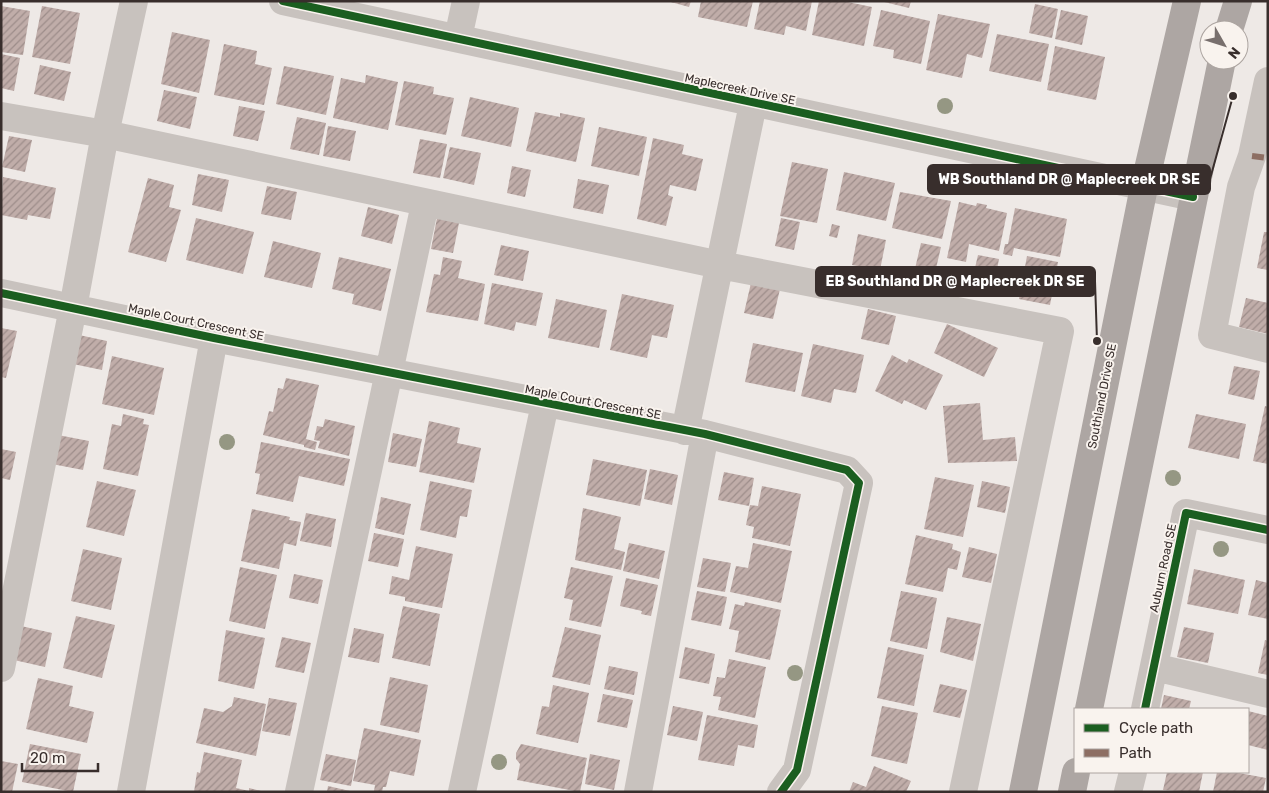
<svg xmlns="http://www.w3.org/2000/svg" width="1269" height="793" font-family="Rubik,sans-serif">
  <style>
    .building { fill: url(#building-hatch) }
    .lines { fill: none; stroke-linecap: round; stroke-linejoin: round }
    .minor { stroke: #c8c2be; stroke-width: 28 }
    .major { stroke: #ada6a3; stroke-width: 28 }
    .quiet { stroke: #8d6e63; stroke-width: 6; stroke-dasharray: 12 6; stroke-linecap: butt }
    .cycleway-casing { stroke: #f9f3ee; stroke-width: 11 }
    .cycleway { stroke: #1b5e20; stroke-width: 8 }
    .tree { fill: #959783 }
    .labels { text-anchor: middle; stroke-width: 4; stroke-linejoin: round; paint-order: stroke }
    .street-label { font-size: 12px; fill: #382e2c; stroke: #f9f3ee }
    .leader { fill: none; stroke: #382e2c; stroke-width: 2 }
    .callout-dot { fill: #382e2c; stroke: #f9f3ee; stroke-width: 2 }
    .callout { fill: #382e2c; stroke: #382e2c; stroke-width: 2 }
    .callout-label { font-size: 14px; text-anchor: middle; font-weight: bold; fill: #fff }
  </style>
  <defs>
    <pattern id="building-hatch" width="6" height="6" patternUnits="userSpaceOnUse" patternTransform="scale(1.25)"><rect width="6" height="6" fill="#c0ada9"/><path d="M-1 1l2-2M0 6l6-6M5 7l2-2" fill="none" stroke="#9d8d8a"/></pattern>
  </defs>
  <rect width="100%" height="100%" fill="#eee9e6"/>
  <!-- building -->
  <path class="building" d="M667 1H691L689 7Z
    M701 1H753L747 27 698 17Z
    M760 1H812L806 31 786 26 784 35 754 29Z
    M819 1H843L872 7 864 46 812 35Z
    M880 1H911L909 8Z
    M1035 4 1058 9 1052 38 1029 33Z
    M1 6 30 11 23 55 1 52Z
    M42 6 80 13 70 64 32 57Z
    M881 10 930 21 921 64 893 58 894 50 873 46Z
    M1061 10 1088 16 1082 45 1055 39Z
    M938 14 990 24 982 58 967 54 962 78 926 70Z
    M172 32 210 40 199 93 161 84Z
    M997 34 1049 44 1041 82 989 71Z
    M224 44 257 51 255 64 272 68 264 105 214 95Z
    M1055 46 1105 57 1096 100 1047 90Z
    M1 54 20 58 14 91 1 88Z
    M40 65 71 72 64 101 34 94Z
    M284 66 334 76 326 115 276 104Z
    M366 75 398 82 388 130 333 118 341 78 365 83Z
    M404 81 434 87 433 94 454 98 446 135 395 125Z
    M164 90 197 97 190 129 157 121Z
    M470 97 519 108 511 147 461 136Z
    M239 106 265 111 258 141 233 136Z
    M535 112 560 117V113L585 118 576 162 526 151Z
    M297 117 326 123 319 155 290 149Z
    M328 126 356 131 350 161 323 156Z
    M599 127 647 137 639 176 591 166Z
    M9 136 32 140 25 172 2 167Z
    M653 138 684 145 682 154 703 159 696 191 670 185 668 195 673 197 666 226 637 219Z
    M420 139 447 144 440 178 413 173Z
    M450 147 481 153 474 185 443 178Z
    M792 162 828 169 817 223 780 216Z
    M512 166 531 170 525 197 507 193Z
    M844 172 895 183 886 221 836 210Z
    M198 174 229 180 222 212 192 205Z
    M3 177 56 188 50 219 28 215 27 220 1 215Z
    M148 178 174 185 169 207 181 210 166 262 128 252Z
    M578 179 609 185 603 214 573 208Z
    M267 186 297 192 291 220 261 214Z
    M900 192 951 201 942 239 892 228Z
    M959 202 976 206 977 203 987 205 986 208 1007 213 999 251 969 244 966 262 947 258Z
    M368 207 399 215 392 244 361 236Z
    M1015 208 1067 219 1060 257 1014 248 1012 256 1003 254 1005 244H1008Z
    M196 218 254 232 243 274 186 260Z
    M437 218 459 223 453 253 431 249Z
    M781 218 800 222 794 250 775 246Z
    M832 224 840 226 837 238 829 236Z
    M1264 232H1268V270L1257 268Z
    M858 234 886 240 880 270 852 265Z
    M273 241 321 253 312 288 264 277Z
    M921 243 941 247 934 277 914 273Z
    M501 245 529 251 523 281 494 275Z
    M978 255 999 259 993 290 971 285Z
    M1027 256 1058 262 1050 305 1019 299Z
    M339 257 391 269 381 311 352 304 354 294 332 289Z
    M443 257 462 261 458 278 485 284 478 321 426 312 434 274 440 275Z
    M492 283 543 293 536 326 516 322 514 331 484 324Z
    M751 283 780 289 773 319 744 313Z
    M622 294 674 305 667 338 652 335 647 358 610 350Z
    M1246 298 1268 303V334L1239 327Z
    M556 299 607 310 599 348 548 338Z
    M868 309 896 316 889 345 861 339Z
    M947 324 998 348 984 377 934 353Z
    M1 328 17 331 6 378 1 377Z
    M79 335 107 341 102 370 73 364Z
    M753 343 803 353 795 392 745 382Z
    M813 344 864 355 856 393 834 389 831 403 801 396Z
    M892 355 907 363 909 359 943 375 926 410 904 400 902 404 875 391Z
    M112 356 164 368 154 415 102 404Z
    M1234 366 1260 371 1254 400 1228 394Z
    M286 378 319 385 306 439 317 442 315 450 304 447V445L263 435 269 411 273 412 278 388 283 389Z
    M980 403 983 440 1015 437 1017 461 948 463 943 406Z
    M1265 406 1268 407V464L1253 461Z
    M123 414 144 419 143 424 149 425 138 476 103 469 112 424 121 426Z
    M1196 414 1246 424 1239 459 1188 448Z
    M325 419 355 426 349 456 318 448 320 441 314 440 317 426 323 427Z
    M429 421 460 428 457 443 481 448 474 483 419 472Z
    M393 433 422 439 416 467 388 462Z
    M58 435 89 441 83 470 52 464Z
    M261 442 350 459 344 486 299 476 293 502 256 494 260 474 255 473Z
    M1 449 16 452 10 480 1 478Z
    M593 459 647 470 640 506 586 495Z
    M650 469 678 475 672 505 644 499Z
    M724 472 754 478 749 506 718 500Z
    M935 477 974 485 963 537 924 529Z
    M97 481 136 490 124 536 86 527Z
    M430 481 472 490 467 517 460 516 456 538 420 530Z
    M982 481 1010 487 1005 513 977 507Z
    M762 486 801 494 790 546 752 538 754 527 746 525 750 505 758 506Z
    M381 497 411 504 404 535 375 528Z
    M583 508 621 517 614 549 625 552 621 570 575 560Z
    M252 509 290 517 289 520 301 522 296 546 284 543 279 569 241 561Z
    M306 513 336 519 331 547 300 541Z
    M374 533 404 539 398 567 368 561Z
    M916 535 953 544 952 549 961 552 957 570 948 568 943 592 905 584Z
    M629 543 665 551 659 579 623 571Z
    M753 543 792 551 781 603 730 592 736 566 748 568Z
    M416 546 453 554 442 608 405 601V597L389 594 392 576 409 580Z
    M969 547 997 554 991 583 962 577Z
    M83 549 122 558 111 610 71 601Z
    M703 558 731 563 725 592 697 587Z
    M240 567 277 575 265 629 229 621Z
    M571 567 613 576 601 627 569 620 573 600 564 598Z
    M1194 569 1245 580 1238 614 1187 604Z
    M294 574 323 580 318 604 289 598Z
    M626 578 658 585 651 616 641 614 642 611 620 606Z
    M1256 580 1268 583V619L1248 615Z
    M697 591 727 597 721 626 691 620Z
    M901 591 937 598 927 649 890 641Z
    M745 602 781 610 770 660 735 652 739 631 729 629 735 604 744 606Z
    M403 606 440 614 430 666 392 658Z
    M76 616 115 625 102 678 63 668Z
    M947 617 981 624 973 661 940 652Z
    M21 626 52 633 45 667 14 660Z
    M565 627 601 635 590 685 552 677Z
    M1184 627 1214 633 1208 663 1177 657Z
    M354 628 384 634 379 663 348 657Z
    M226 630 265 638 254 689 218 681Z
    M282 637 311 643 304 673 275 667Z
    M1265 640 1268 641V675L1258 673Z
    M685 647 715 654 709 684 679 678Z
    M888 647 924 655 914 706 877 698Z
    M729 659 766 667 755 718 718 710 721 697 713 696 717 677 725 678Z
    M609 666 638 672 634 695 604 689Z
    M390 677 428 685 419 733 380 725Z
    M38 678 73 686 69 706 94 712 87 743 26 729Z
    M940 684 967 690 960 718 933 712Z
    M553 685 589 693 578 743 536 734 542 706 549 707Z
    M603 694 633 700 627 728 597 722Z
    M1164 695 1191 701 1189 709H1161Z
    M234 697 266 704 256 756 196 743 204 708 223 712 232 706Z
    M269 698 297 703 290 736 262 731Z
    M673 706 703 712 697 741 667 735Z
    M882 706 918 713 907 764 871 756Z
    M1248 711 1268 716V750L1248 745Z
    M707 715 758 725 754 748 738 745 734 766 698 760Z
    M364 728 421 740 414 776 390 771 386 787H383L382 792 374 791 375 785 353 781Z
    M30 744 81 754 73 792 22 782Z
    M521 744 587 758 580 792 517 780 520 764 516 759V753Z
    M204 752 242 760 236 788 249 791V788L265 792H194L197 772 200 773Z
    M326 754 356 760 351 786 320 780Z
    M590 754 620 760 614 790 585 784Z
    M1 761 18 764 12 792H1Z
    M874 766 911 781 906 792H849L853 782 866 787Z
    M1167 772H1203L1199 792 1163 790Z
    M1217 772H1234L1266 778 1263 792H1213Z
    M328 786 350 791V792H327Z"/>
  <g class="lines">
    <!-- minor -->
    <path class="minor" d="M283 1 1193 197
      M458 38 466 1
      M1268 81 1252 156 1241 187 1212 335 1268 349
      M1 116 105 134 720 265 1060 331 963 792
      M1 293 214 338 705 434 847 470 859 483 797 770 781 792
      M685 431 753 104
      M1154 667 1268 694
      M1 668 73 308 105 134 134 1
      M1145 709 1186 513 1268 530
      M131 792 214 338
      M299 792 425 204
      M462 792 545 404
      M638 792 705 434
      M1128 792 1133 772"/>
    <!-- major -->
    <path class="major" d="M1229 30 1238 1
      M1089 709 1222 60
      M1023 792 1144 187 1187 1
      M1072 792 1076 772"/>
    <!-- quiet -->
    <path class="quiet" d="M1252 156 1268 158"/>
    <!-- cycleway casing -->
    <g class="cycleway-casing">
      <path id="cycleway" d="M283 1 1193 197
        M1 293 214 338 705 434 847 470 859 483 797 770 781 792
        M1145 709 1186 513 1268 530"/>
    </g>
    <!-- cycleway -->
    <use href="#cycleway" class="cycleway"/>
  </g>
  <!-- trees -->
  <g class="tree">
    <circle cx="945" cy="106" r="8"/>
    <circle cx="227" cy="442" r="8"/>
    <circle cx="1173" cy="478" r="8"/>
    <circle cx="1221" cy="549" r="8"/>
    <circle cx="795" cy="673" r="8"/>
    <circle cx="499" cy="762" r="8"/>
  </g>
  <g class="labels">
    <!-- street labels -->
    <g class="street-label">
      <text transform="translate(740 89) rotate(12)" y="4">Maplecreek Drive SE</text>
      <text transform="translate(196 322) rotate(12)" y="4">Maple Court Crescent SE</text>
      <text transform="translate(1102 396) rotate(-79)" y="4">Southland Drive SE</text>
      <text transform="translate(593 402) rotate(11)" y="4">Maple Court Crescent SE</text>
      <text transform="translate(1163 568) rotate(-78)" y="4">Auburn Road SE</text>
    </g>
  </g>
  <!-- callouts -->
  <path class="leader" d="M1233 96L1210 179M1097 341L1095 281"/>
  <g class="callout-dot">
    <circle cx="1233" cy="96" r="5"/>
    <circle cx="1097" cy="341" r="5"/>
  </g>
  <g class="callout">
    <rect x="928" y="165" width="282" height="29" rx="5"/>
    <rect x="816" y="267" width="279" height="29" rx="5"/>
  </g>
  <g class="callout-label">
    <text x="1069" y="184">WB Southland DR @ Maplecreek DR SE</text>
    <text x="955" y="286">EB Southland DR @ Maplecreek DR SE</text>
  </g>
  <!-- border -->
  <rect width="1269" height="793" fill="none" stroke="#382e2c" stroke-width="5"/>
  <!-- legend -->
  <rect x="1074" y="708" width="175" height="65" fill="#f9f3ee" stroke="#aca4a0"/>
  <rect x="1084" y="724" width="25" height="8" fill="#1b5e20" stroke="#aca4a0"/>
  <text x="1119" y="733" font-size="15" fill="#382e2c">Cycle path</text>
  <rect x="1084" y="749" width="25" height="8" fill="#8d6e63" stroke="#aca4a0"/>
  <text x="1119" y="758" font-size="15" fill="#382e2c">Path</text>
  <!-- north arrow -->
  <g transform="translate(1224 45) rotate(129)"><circle r="24" fill="#f9f3ee" stroke="#aca4a0"/>
  <path d="M0-4L9 19L0 12L-9 19Z" fill="#786f6d"/>
  <text y="-8" font-size="14" font-weight="bold" text-anchor="middle" fill="#382e2c">N</text>
  </g>
  <!-- scale -->
  <path d="M22 763v8h76v-8" fill="none" stroke="#382e2c" stroke-width="2.5"/>
  <text x="30" y="763" font-size="15" fill="#382e2c" stroke="#f9f3ee" stroke-width="4" paint-order="stroke">20 m</text>
</svg>
